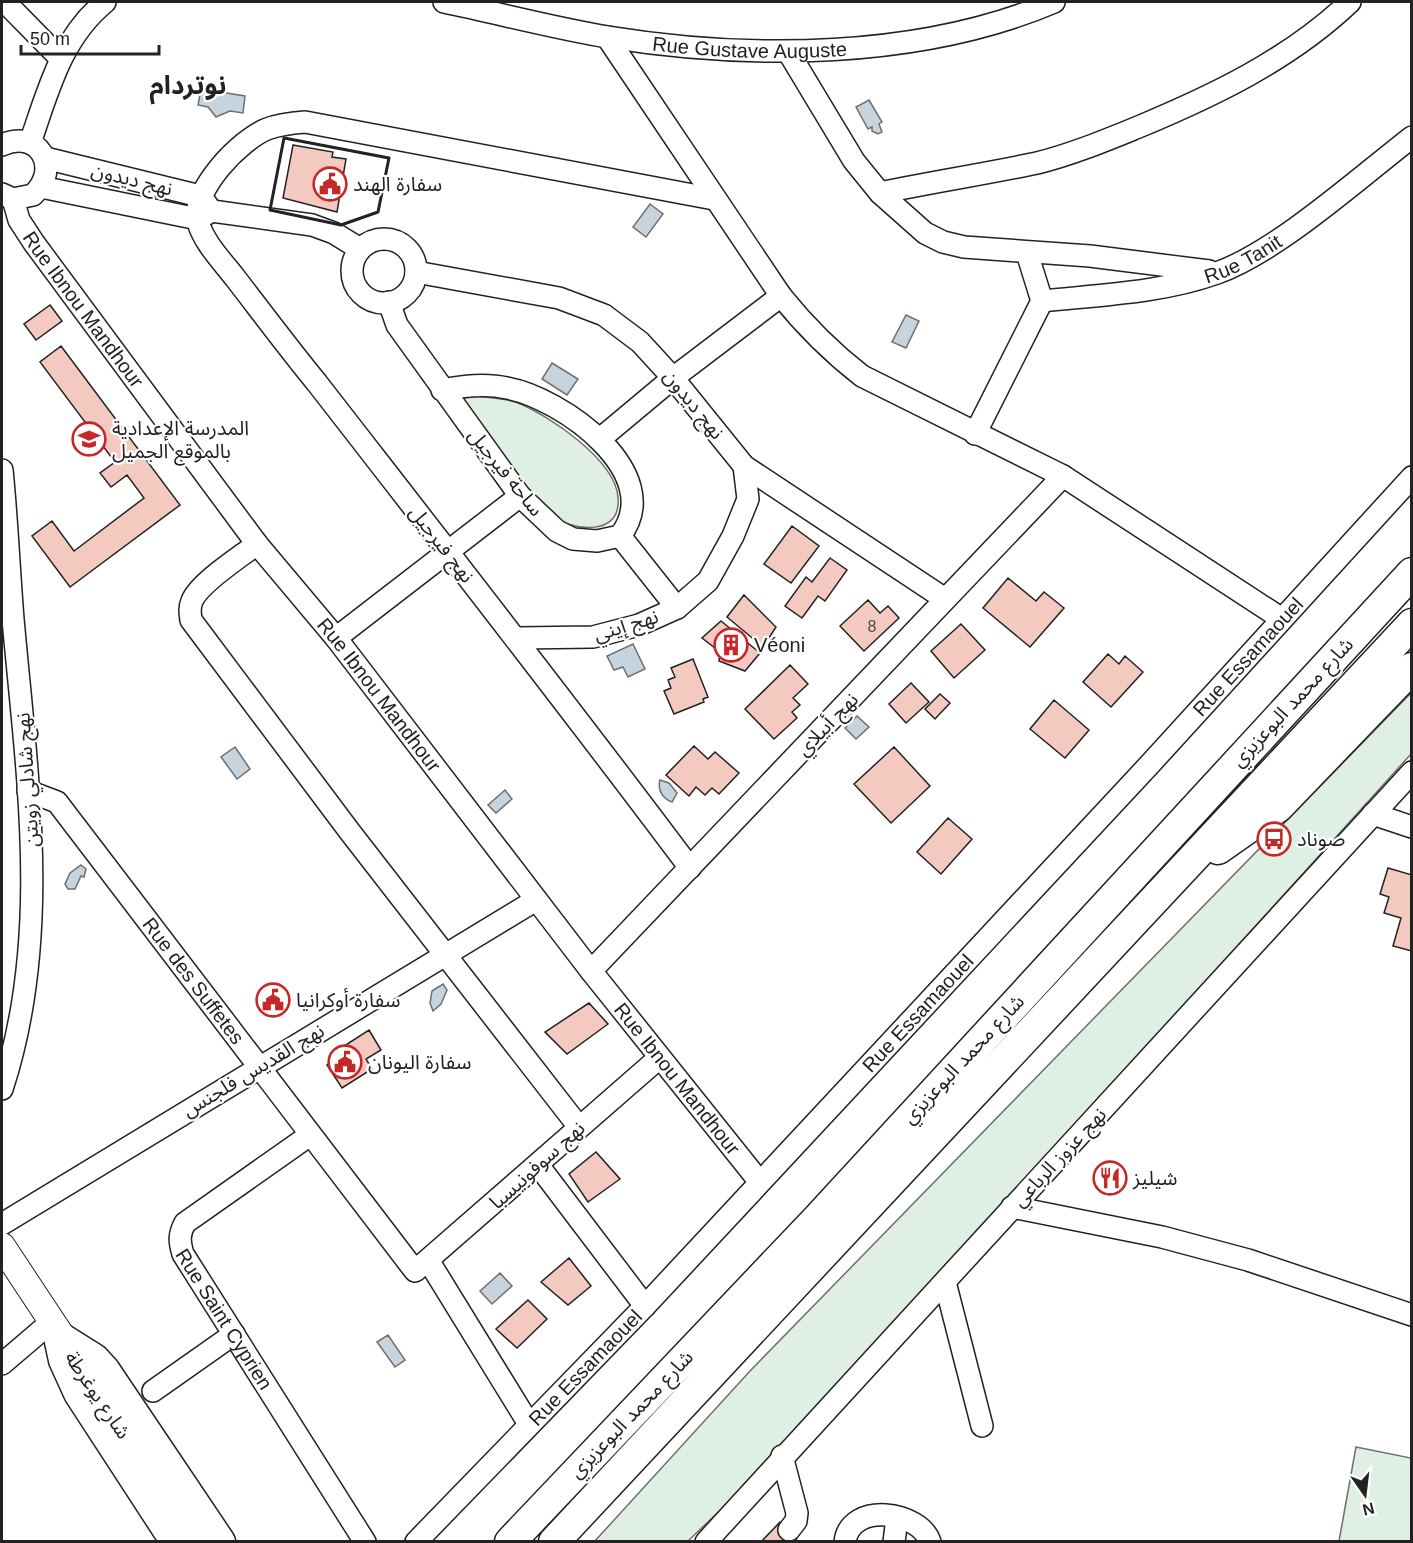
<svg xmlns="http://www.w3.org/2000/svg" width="1413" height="1543" font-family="Helvetica,'Noto Sans Arabic',sans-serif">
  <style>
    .green { fill: #e0efe3; stroke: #6f6f6f; stroke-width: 1.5 }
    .water { fill: #c7d3dd; stroke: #6f6f6f; stroke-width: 1.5 }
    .building { fill: #f3c9c0; stroke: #222; stroke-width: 1.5 }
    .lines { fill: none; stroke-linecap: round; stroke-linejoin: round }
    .minor-casing { stroke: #222; stroke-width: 24 }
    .major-casing { stroke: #222; stroke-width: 28 }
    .highway-casing { stroke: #222; stroke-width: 33 }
    .minor { stroke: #fff; stroke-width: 21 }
    .major { stroke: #fff; stroke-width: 26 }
    .highway { stroke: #fff; stroke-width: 30 }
    .wall { stroke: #222; stroke-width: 3 }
    .labels { text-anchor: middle; stroke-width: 4.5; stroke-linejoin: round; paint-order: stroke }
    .number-label { font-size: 16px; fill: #564c4a }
    .street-label { font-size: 20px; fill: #222; stroke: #fff }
    .poi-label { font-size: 20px; fill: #222; stroke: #fff; text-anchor: start }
    .district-label { font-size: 26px; font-weight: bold; fill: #222; stroke: #fff }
  </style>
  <rect width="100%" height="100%" fill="#fff"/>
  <!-- green -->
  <path class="green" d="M477 396C490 398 506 398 518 403 550 416 615 460 618 497 622 539 570 530 549 515 516 491 482 433 458 399Z
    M1411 693V754L772 1461 688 1541 594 1542 750 1371Z
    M1356 1447 1411 1458V1541H1339Z"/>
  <!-- water -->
  <path class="water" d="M201 89 245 96 243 113 230 111 216 117 208 107 198 105Z
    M869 100 882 122 879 124 882 132 878 134 872 131V127L868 129 856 107Z
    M650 204 663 214 646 237 633 227Z
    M906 315 919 321 906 348 892 342Z
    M552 363 578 379 567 395 542 379Z
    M633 644 645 669 628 677 623 667 614 670 607 656Z
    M857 716 869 727 856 739 845 728Z
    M235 747 250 769 237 779 221 757Z
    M660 780 669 783 677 793 672 802C663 799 657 790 660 780Z
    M505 790 512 799 496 813 488 805Z
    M81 865 86 869 84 877 81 876 75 889H68L65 884 70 873Z
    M443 984 447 990 441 1004 433 1011 430 1003 432 991Z
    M500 1273 512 1286 492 1304 480 1291Z
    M388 1335 405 1360 395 1367 377 1342Z"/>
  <!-- building -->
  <path class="building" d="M293 145 333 152 332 157 346 159 337 212 283 198Z
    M50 305 62 321 36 340 24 324Z
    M61 346 180 505 70 587 32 536 52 521 74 551 144 498 127 475 111 487 100 473 115 462 40 362Z
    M792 526 819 546 791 583 764 564Z
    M830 558 847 570 825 601 818 596 802 618 785 606 806 577 812 582Z
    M1008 578 1036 601 1044 592 1064 608 1030 647 983 608Z
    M744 595 776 627 763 647 727 617Z
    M868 600 880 613 888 606 899 618 864 651 840 626Z
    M721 621 760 653 745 671 719 661 720 652 702 638Z
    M961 624 985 650 954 678 931 651Z
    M1108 654 1119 664 1125 656 1143 672 1111 707 1083 682Z
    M693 659 708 697 703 699 704 702 674 714 664 691 671 688 668 680 675 677 671 668Z
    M790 665 808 684 793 698 800 705 792 712 797 718 774 739 745 709Z
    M911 683 929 702 906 723 889 704Z
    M940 694 950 703 935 719 925 709Z
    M1054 700 1089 730 1065 758 1030 729Z
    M694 746 708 759 715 752 739 773 719 794 712 788 705 795 696 787 689 796 666 775Z
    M894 747 930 786 891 823 854 784Z
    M948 818 972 839 941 874 917 852Z
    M1388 868 1412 875V951L1393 946 1401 918 1384 913 1389 897 1380 894Z
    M589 1003 608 1024 567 1054 545 1032Z
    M369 1030 381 1050 366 1059 372 1069 342 1088 327 1065 345 1054 341 1048Z
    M596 1152 620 1179 588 1202 569 1174Z
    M569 1258 591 1286 568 1305 541 1282Z
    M528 1300 547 1319 517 1348 496 1329Z
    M780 1522 797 1538 794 1542H761Z"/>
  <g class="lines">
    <!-- minor casing -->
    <g class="minor-casing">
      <g id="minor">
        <path d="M5 2 60 58"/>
        <path id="s1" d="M444 2C498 13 553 28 608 37 750 60 920 59 1054 2"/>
        <path d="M607 37 781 296C806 327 831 352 862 376L1063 476 1282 619"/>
        <path d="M789 53 854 161 880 193C932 182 985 174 1037 163 1070 155 1104 141 1136 128 1213 96 1289 60 1350 2"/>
        <path d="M30 143C48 91 61 38 105 2"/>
        <path d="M2 145C38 128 62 168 33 195L13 199 2 194"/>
        <path d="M45 158 200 196 208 206"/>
        <path d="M41 187 198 219 212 211 312 225 334 233 360 249"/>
        <path d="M880 193 925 233 943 242 964 247 1090 256 1209 271"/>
        <path id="s2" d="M13 199 19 220 34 243 257 544 336 638 591 971 759 1181"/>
        <circle cx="384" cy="271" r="32"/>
        <path d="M416 272 559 298 604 315 640 342 673 378 744 466 945 599"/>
        <path id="s3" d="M1042 301C1100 295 1161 293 1217 273 1278 251 1359 178 1412 137"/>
        <path d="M389 302 397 325 520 496 557 531 573 539 597 541 620 536C668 474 562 398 507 388 485 383 463 386 442 390"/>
        <path d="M975 434 1042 301 1027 253"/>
        <path d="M600 439 673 378 781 296"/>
        <path d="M2 470C7 519 9 569 13 619 27 775 52 937 2 1089"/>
        <path d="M620 536 677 608"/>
        <path d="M257 544C240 557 199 583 192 601 189 608 190 613 191 620L350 832 579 1127"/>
        <path d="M336 638 520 496"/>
        <path d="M518 638 593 637 639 625 677 608 708 581 733 536 748 499 744 466"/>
        <path id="s4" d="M28 791 57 802 415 1271 659 1058"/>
        <path d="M1373 814 1412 827"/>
        <path d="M690 868C568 705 442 544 317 383 289 349 263 314 236 279 223 262 204 243 198 222 191 190 240 140 267 129 280 124 292 123 305 122L714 199"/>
        <path d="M591 971 1063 476"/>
        <path id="s5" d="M310 1135 185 1223C179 1234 179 1241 183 1254L365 1542"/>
        <path d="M538 1165 645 1306"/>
        <path d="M1012 1207 1162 1237 1248 1260 1412 1315"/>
        <path d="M2 1224 536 900"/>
        <path d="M428 1260 529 1424"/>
        <path d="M945 1282 982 1426"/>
        <path d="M2 1364 50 1323"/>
        <path d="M153 1391 234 1334"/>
        <path d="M782 1456 797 1513 796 1521 789 1530"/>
        <path id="s6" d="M416 1542 645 1306 1151 763 1412 477"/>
        <path d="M706 1542 1412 772"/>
        <path d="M845 1542C850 1501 920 1511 930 1542"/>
        <path d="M894 1542 897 1518"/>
      </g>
    </g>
    <!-- major casing -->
    <g class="major-casing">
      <path id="major" d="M2 1246 198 1542"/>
    </g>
    <!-- highway casing -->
    <g class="highway-casing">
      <path id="highway" d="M1218 849 1278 807 1412 668
        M59 1337 94 1359 105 1371 220 1542
        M59 1337 64 1360 79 1393 176 1542
        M510 1542 817 1219 1412 573
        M554 1542 1412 624"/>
    </g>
    <!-- minor -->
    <use href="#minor" class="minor"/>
    <!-- major -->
    <use href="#major" class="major"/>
    <!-- highway -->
    <use href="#highway" class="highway"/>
    <!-- wall -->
    <path class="wall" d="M284 138 389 158 378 212 341 225 270 210Z"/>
  </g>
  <!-- icons -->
  <defs>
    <g id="civic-ring" transform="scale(1.725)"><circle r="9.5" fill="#fff" stroke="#c62828" stroke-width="1.5"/><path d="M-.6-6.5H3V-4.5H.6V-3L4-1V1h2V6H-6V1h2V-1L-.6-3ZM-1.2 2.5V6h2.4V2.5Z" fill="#c62828"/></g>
    <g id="school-ring" transform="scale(1.725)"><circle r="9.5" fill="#fff" stroke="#c62828" stroke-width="1.5"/><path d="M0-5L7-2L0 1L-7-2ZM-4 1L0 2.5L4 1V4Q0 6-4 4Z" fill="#c62828"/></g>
    <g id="building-ring" transform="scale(1.725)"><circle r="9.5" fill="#fff" stroke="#c62828" stroke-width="1.5"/><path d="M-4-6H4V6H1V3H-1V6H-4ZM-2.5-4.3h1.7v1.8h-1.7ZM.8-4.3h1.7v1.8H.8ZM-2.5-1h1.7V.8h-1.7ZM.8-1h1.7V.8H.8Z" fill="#c62828"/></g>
    <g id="bus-ring" transform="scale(1.725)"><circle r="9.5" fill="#fff" stroke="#c62828" stroke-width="1.5"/><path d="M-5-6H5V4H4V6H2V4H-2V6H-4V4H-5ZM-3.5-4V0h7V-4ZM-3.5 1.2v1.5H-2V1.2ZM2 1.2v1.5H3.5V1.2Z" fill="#c62828"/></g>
    <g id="restaurant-ring" transform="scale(1.725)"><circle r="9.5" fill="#fff" stroke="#c62828" stroke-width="1.5"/><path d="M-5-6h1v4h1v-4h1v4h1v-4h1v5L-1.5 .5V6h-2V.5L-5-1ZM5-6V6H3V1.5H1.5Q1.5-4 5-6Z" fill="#c62828"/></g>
  </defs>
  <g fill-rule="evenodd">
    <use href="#civic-ring" x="330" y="184"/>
    <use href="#school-ring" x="89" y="439"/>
    <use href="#building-ring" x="731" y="645"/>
    <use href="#bus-ring" x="1274" y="839"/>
    <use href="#civic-ring" x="273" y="1000"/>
    <use href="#civic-ring" x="345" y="1062"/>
    <use href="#restaurant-ring" x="1110" y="1178"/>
  </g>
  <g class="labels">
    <!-- number labels -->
    <g class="number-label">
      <text x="872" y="632">8</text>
    </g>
    <!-- street labels -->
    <g class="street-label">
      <text dy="7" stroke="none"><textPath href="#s1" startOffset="310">Rue Gustave Auguste</textPath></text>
      <text transform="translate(132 179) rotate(14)" y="7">نهج ديدون</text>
      <text dy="7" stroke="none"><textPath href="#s3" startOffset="207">Rue Tanit</textPath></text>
      <text dy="7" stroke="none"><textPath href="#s2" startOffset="132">Rue Ibnou Mandhour</textPath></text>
      <text transform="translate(694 404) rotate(51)" y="7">نهج ديدون</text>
      <text transform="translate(506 472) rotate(51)" y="7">ساحة فيرجيل</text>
      <text transform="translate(442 544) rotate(52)" y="7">نهج فيرجيل</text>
      <text transform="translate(626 625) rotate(-17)" y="7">نهج إيني</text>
      <text dy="7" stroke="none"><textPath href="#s6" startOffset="1215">Rue Essamaouel</textPath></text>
      <text dy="7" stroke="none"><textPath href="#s2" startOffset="618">Rue Ibnou Mandhour</textPath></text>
      <text transform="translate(1292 702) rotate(-47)" y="7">شارع محمد البوعزيزي</text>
      <text transform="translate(827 724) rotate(-46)" y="7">نهج أبيلاي</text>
      <text transform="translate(27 780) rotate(-94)" y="7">نهج شادلي زويتن</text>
      <text dy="7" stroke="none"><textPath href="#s4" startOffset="256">Rue des Suffetes</textPath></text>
      <text dy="7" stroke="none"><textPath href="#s6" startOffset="729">Rue Essamaouel</textPath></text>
      <text transform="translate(963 1059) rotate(-47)" y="7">شارع محمد البوعزيزي</text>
      <text transform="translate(253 1070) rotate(-31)" y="7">نهج القديس فلجنس</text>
      <text dy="7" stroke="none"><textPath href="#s2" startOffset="1104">Rue Ibnou Mandhour</textPath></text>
      <text transform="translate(1059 1157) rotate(-47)" y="7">نهج عزوز الرباعي</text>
      <text transform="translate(537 1165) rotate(-42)" y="7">نهج سوفونيسبا</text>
      <text dy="7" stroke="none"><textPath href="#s5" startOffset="262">Rue Saint Cyprien</textPath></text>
      <text dy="7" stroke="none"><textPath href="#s6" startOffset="243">Rue Essamaouel</textPath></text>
      <text transform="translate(98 1395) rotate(56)" y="7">شارع يوغرطة</text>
      <text transform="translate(631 1414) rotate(-46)" y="7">شارع محمد البوعزيزي</text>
    </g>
    <!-- poi labels -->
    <g class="poi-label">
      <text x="353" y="191">سفارة الهند</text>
      <text x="112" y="435">المدرسة الإعدادية<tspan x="112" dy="23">بالموقع الجميل</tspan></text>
      <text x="754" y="652">Véoni</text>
      <text x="1297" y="846">صوناد</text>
      <text x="296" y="1007">سفارة أوكرانيا</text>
      <text x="368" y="1069">سفارة اليونان</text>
      <text x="1133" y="1185">شيليز</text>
    </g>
    <!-- district labels -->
    <g class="district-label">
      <text x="188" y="94">نوتردام</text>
    </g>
  </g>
  <!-- border -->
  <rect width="1413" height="1543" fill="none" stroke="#222222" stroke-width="6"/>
  <!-- north arrow -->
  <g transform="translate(1365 1495) rotate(166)" stroke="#ffffff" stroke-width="4.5" paint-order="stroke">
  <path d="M0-4.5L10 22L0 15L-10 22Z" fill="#222222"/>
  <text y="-9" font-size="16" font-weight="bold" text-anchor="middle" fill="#222222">N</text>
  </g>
  <!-- scale -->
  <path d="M21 45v9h138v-9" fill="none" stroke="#222222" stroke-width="3"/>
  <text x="30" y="45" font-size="18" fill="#222222" stroke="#ffffff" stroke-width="4.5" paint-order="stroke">50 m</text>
</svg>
